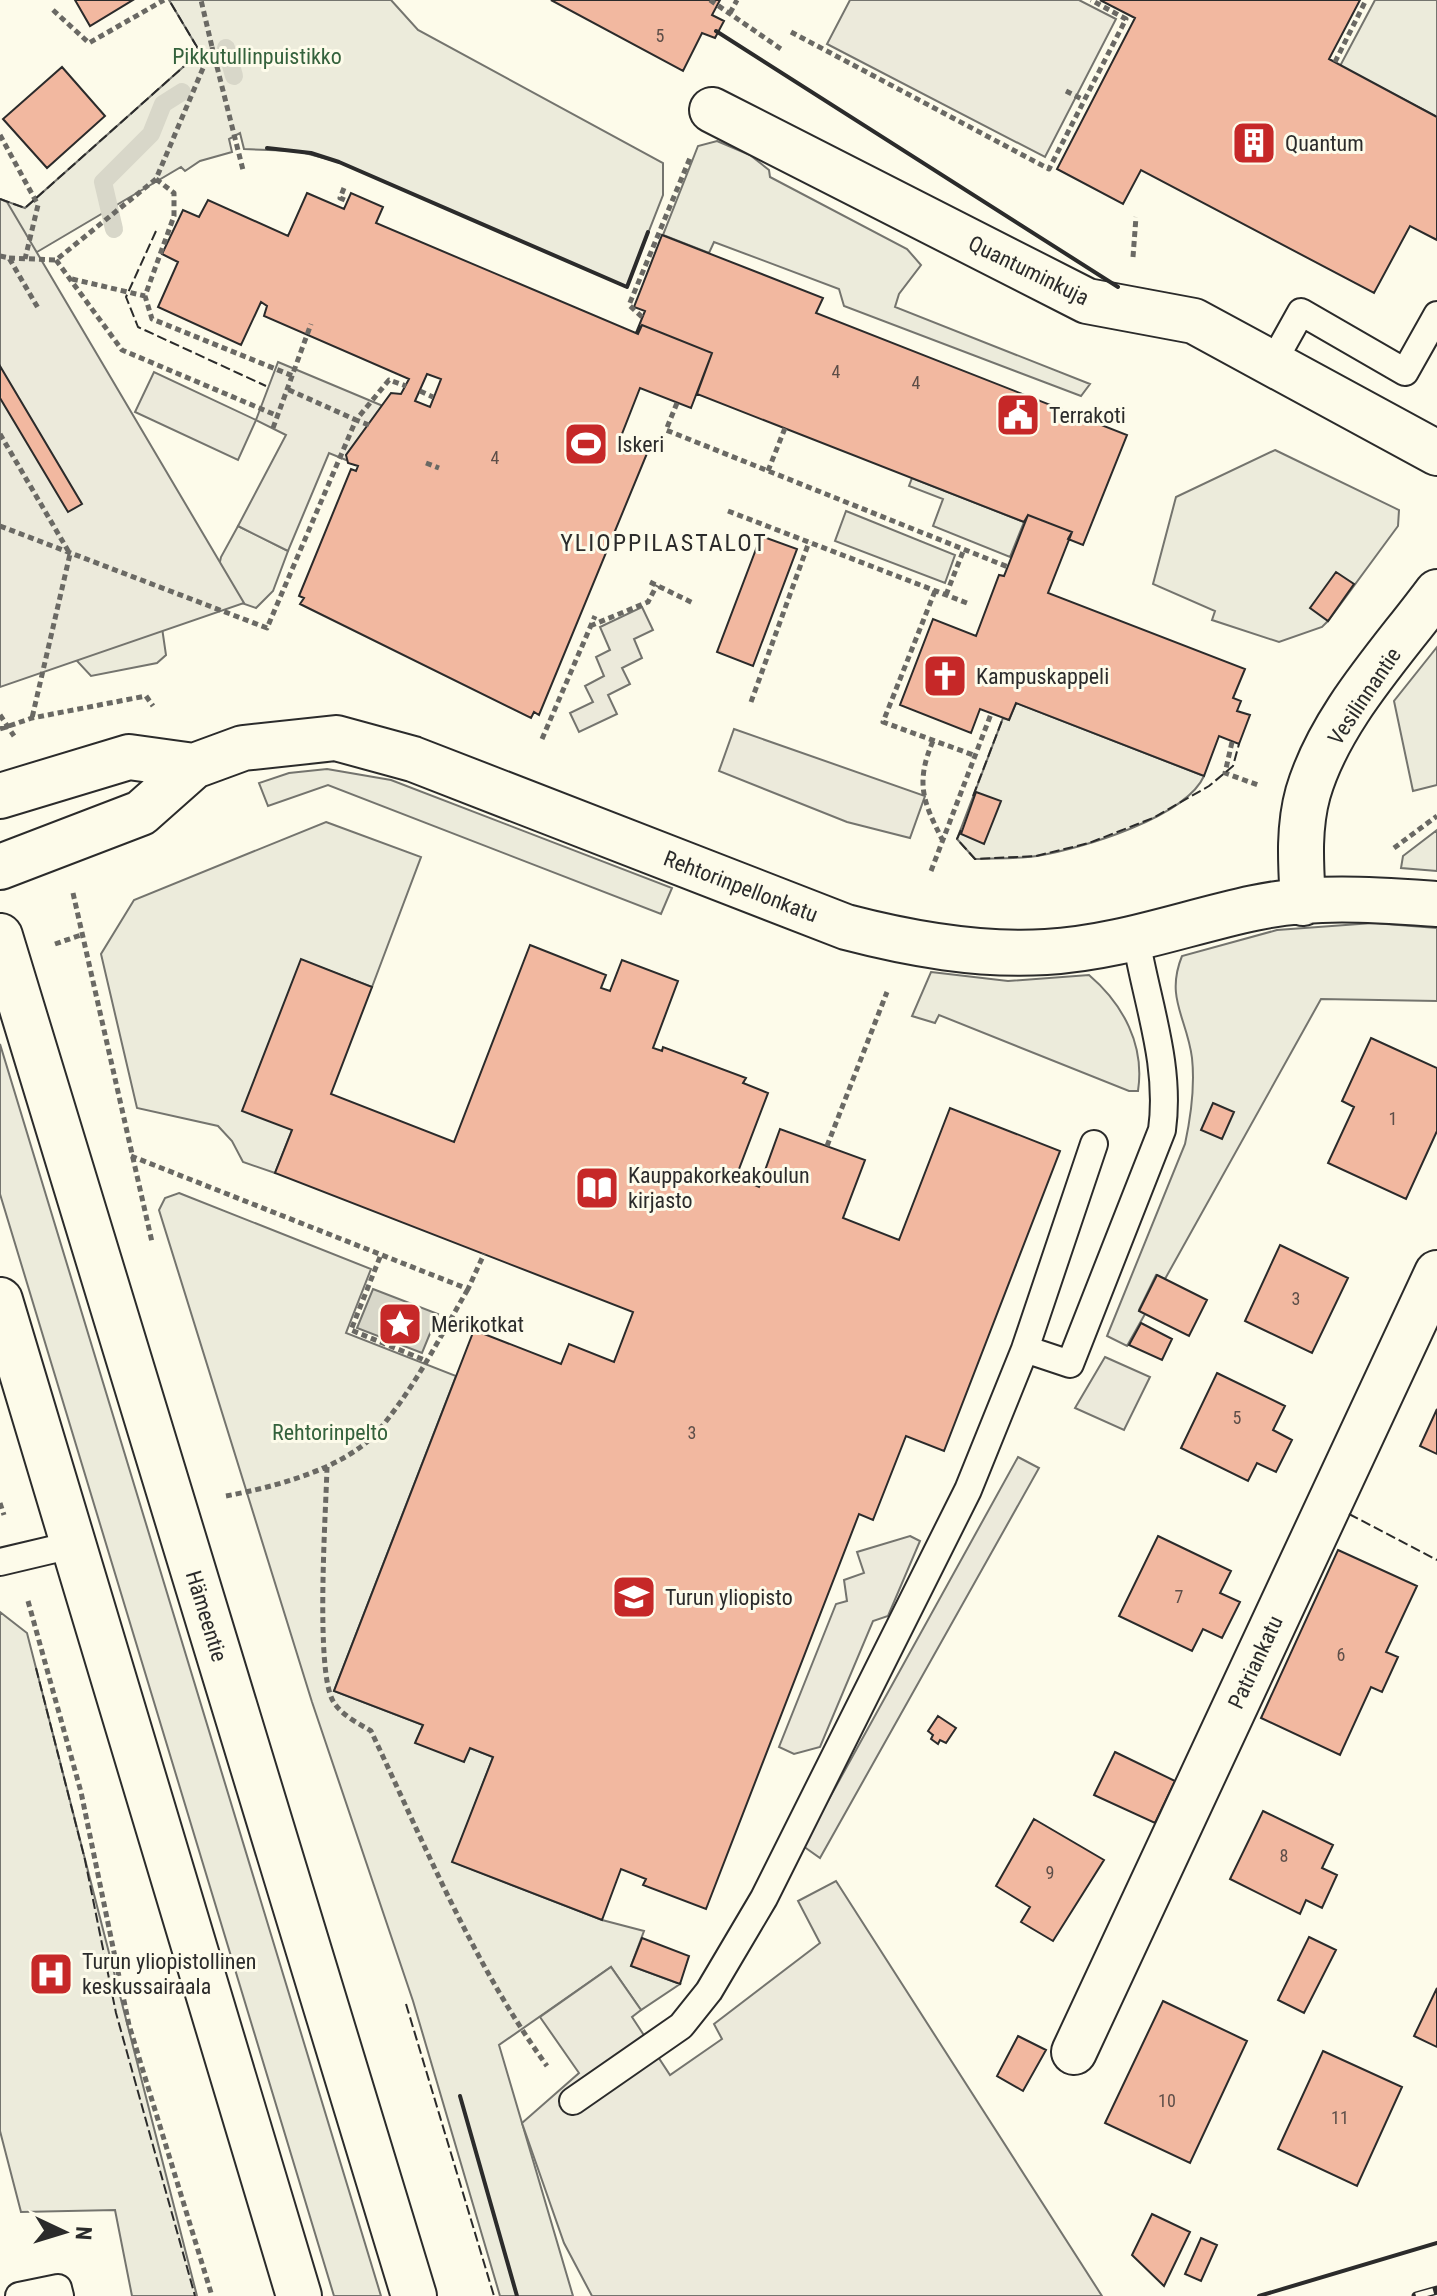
<svg xmlns="http://www.w3.org/2000/svg" width="1437" height="2296" font-family="'Roboto Condensed',sans-serif">
  <style>
    .green { fill: #ecebdb; stroke: #74746e; stroke-width: 2 }
    .parking { fill: #eceadb; stroke: #74746e; stroke-width: 2 }
    .water { fill: #d8d7c9; stroke: #74746e; stroke-width: 2 }
    .lines { fill: none; stroke-linecap: round; stroke-linejoin: round }
    .stream { stroke: #d8d7c9; stroke-width: 18 }
    .building { fill: #f2b8a0; stroke: #2b2b2b; stroke-width: 2; fill-rule: evenodd }
    .service-casing { stroke: #2b2b2b; stroke-width: 30 }
    .minor-casing { stroke: #2b2b2b; stroke-width: 48 }
    .trunk-casing { stroke: #2b2b2b; stroke-width: 48 }
    .path { stroke: #6a6964; stroke-width: 5; stroke-dasharray: 6 4; stroke-linecap: butt }
    .service { stroke: #fdfbea; stroke-width: 26 }
    .minor { stroke: #fdfbea; stroke-width: 44 }
    .trunk { stroke: #fdfbea; stroke-width: 44 }
    .rail-casing { stroke: #2b2b2b; stroke-width: 9 }
    .rail { stroke: #fdfbea; stroke-width: 6; stroke-dasharray: 18; stroke-linecap: butt }
    .fence { stroke: #2b2b2b; stroke-width: 2; stroke-dasharray: 10 4; stroke-linecap: butt }
    .wall { stroke: #2b2b2b; stroke-width: 4 }
    .labels { text-anchor: middle; stroke-width: 6; stroke-linejoin: round; paint-order: stroke }
    .number-label { font-size: 18px; fill: #5d4e48 }
    .park-label { font-size: 22px; fill: #34623c; stroke: #fdfbea }
    .poi-label { font-size: 22px; fill: #2b2b2b; stroke: #fdfbea; text-anchor: start }
    .street-label { font-size: 22px; fill: #2b2b2b; stroke: #fdfbea }
    .neighbourhood-label { font-size: 24px; letter-spacing: 2px; fill: #2b2b2b; stroke: #fdfbea }
  </style>
  <rect width="100%" height="100%" fill="#fdfbea"/>
  <!-- green -->
  <path class="green" d="M169 0H391L418 30 663 163V195L627 287 339 162 297 151 244 149 240 133 229 139 232 152 200 161 185 171 181 167 37 252 19 245 0 199 25 208 200 52Z
    M1375 0H1437V117L1340 66Z
    M717 141 750 155 769 170 770 177 907 249 921 265 899 294 895 307 1090 384 1081 396 844 306 839 289 714 242 709 253 663 235 698 146Z
    M1275 450 1399 510 1398 526 1328 621 1322 627 1279 642 1212 620 1215 611 1153 584 1176 497Z
    M912 478 1024 522 1010 557 933 526 943 499 909 486Z
    M846 511 955 555 945 583 835 541Z
    M238 526 288 551 273 591 256 608 213 593 221 557Z
    M160 614 166 655 157 663 91 676 64 647Z
    M1437 647V785L1413 791 1394 701Z
    M1016 703 1204 776C1186 817 1081 849 1037 856 1017 859 996 858 975 859L957 839 1003 718 1009 720Z
    M327 769 391 780 672 888 661 914 328 785 268 806 259 783 289 773Z
    M326 822 421 857 372 987 301 960 292 1130 275 1173 243 1162 232 1141 218 1126 137 1108 101 954 134 900Z
    M1437 830V871L1401 868 1403 856Z
    M1373 923 1437 928V1001L1321 999 1165 1279 1156 1275 1139 1310 1145 1314 1127 1346 1107 1336 1185 1144C1191 1116 1195 1086 1192 1058 1187 1018 1165 998 1182 956L1277 930Z
    M931 972 1008 981 1089 975C1123 1004 1145 1045 1138 1091H1129L939 1015 935 1023 912 1016Z
    M0 1044 381 2296H334L0 1194Z
    M179 1193 371 1269 346 1333 456 1376 334 1691 423 1725 416 1742 470 1748 493 1757 453 1862 602 1920 644 1931 631 1966 680 1984 641 2010 611 1967 499 2045 573 2296H500L413 2001 312 1702 159 1210 165 1198Z
    M0 1612 27 1633 197 2296H132L115 2210 21 2212 0 2131Z"/>
  <!-- parking -->
  <path class="parking" d="M850 0H1079L1116 19 1045 157 827 44Z
    M0 199 7 202 244 603 0 687Z
    M278 362 383 406 346 460 329 453 288 551 238 526 286 435 256 420 238 460 135 412 154 372 256 420Z
    M642 607 653 630 634 639 642 658 622 668 630 684 608 695 617 714 579 732 570 713 593 702 585 686 604 676 596 657 610 650 600 627Z
    M734 729 925 796 910 838 847 822 719 771Z
    M1105 1357 1150 1377 1124 1430 1075 1408Z
    M1018 1457 1039 1468 820 1858 803 1846Z
    M910 1536 920 1541 888 1616 873 1621 820 1747 794 1754 779 1747 836 1604 847 1601 844 1580 864 1573 857 1552Z
    M836 1881 1102 2296H592L564 2243 522 2123 579 2073 540 2017 611 1967 641 2010 632 2017 670 2075 722 2039 714 2024 820 1943 798 1901Z"/>
  <!-- water -->
  <path class="water" d="M373 1289 438 1314 422 1353 357 1328Z"/>
  <g class="lines">
    <!-- stream -->
    <path class="stream" d="M226 48 234 76
      M114 229 103 182 151 134 163 104 182 92"/>
  </g>
  <!-- building -->
  <path class="building" d="M75 0H133L90 26Z
    M551 0H720L712 15 724 21 715 38 702 33 683 71Z
    M1100 0H1360L1329 59 1437 117V240L1410 226 1374 293 1141 170 1123 204 1057 169 1135 18Z
    M62 67 105 116 47 168 3 119Z
    M307 193 344 209 351 193 383 207 376 223 638 334 642 325 712 353 691 408 640 388 620 439 648 451 539 715 534 712 531 718 300 604 304 598 299 596 351 469 356 471 358 466 348 463 346 455 391 393 401 394 409 379 264 316 267 306 261 302 241 345 158 307 178 262 162 254 183 210 199 217 208 200 288 236ZM427 374 441 379 430 407 415 401Z
    M662 235 823 298 816 313 1127 435 1083 545 1068 539 1072 532 1028 515 1024 522 697 394 712 353 642 325 636 333 645 311 634 307Z
    M0 366 82 504 68 512 0 398Z
    M1028 515 1072 532 1048 593 1245 669 1233 698 1241 701 1237 711 1250 715 1239 744 1219 736 1204 776 1016 703 1009 720 980 709 971 733 900 705 933 619 976 636 999 575 1004 576Z
    M761 536 797 549 753 666 717 652Z
    M1336 572 1354 584 1328 621 1310 608Z
    M976 792 1001 801 984 844 961 834Z
    M530 945 606 975 601 988 610 991 622 960 678 981 653 1048 662 1051 663 1047 746 1078 743 1083 768 1093 736 1177 759 1187 780 1129 865 1160 843 1218 899 1240 950 1108 1060 1151 944 1451 906 1436 873 1520 859 1514 706 1909 643 1885 646 1879 621 1869 602 1920 452 1862 493 1757 470 1748 464 1762 415 1743 423 1725 334 1691 474 1330 561 1364 569 1344 614 1362 633 1312 275 1173 292 1130 242 1111 301 959 372 987 331 1094 454 1142Z
    M1371 1038 1437 1068V1131L1406 1199 1328 1163 1354 1107 1342 1101Z
    M1213 1103 1234 1112 1222 1139 1201 1130Z
    M1280 1245 1348 1278 1312 1353 1245 1321Z
    M1157 1275 1207 1300 1189 1336 1139 1311Z
    M1141 1323 1172 1339 1162 1360 1129 1345Z
    M1217 1373 1285 1406 1273 1430 1292 1440 1276 1472 1257 1463 1248 1481 1181 1448Z
    M1437 1409V1454L1420 1446Z
    M1158 1536 1231 1571 1220 1593 1240 1602 1222 1638 1203 1629 1192 1651 1119 1616Z
    M1338 1550 1417 1586 1386 1652 1398 1657 1382 1692 1371 1687 1340 1755 1261 1718Z
    M938 1716 956 1728 946 1743 940 1740 938 1744 931 1739 933 1735 928 1731Z
    M1115 1752 1175 1781 1155 1823 1094 1795Z
    M1263 1811 1333 1845 1322 1868 1337 1875 1322 1908 1306 1900 1300 1914 1230 1879Z
    M1034 1819 1104 1860 1053 1941 1021 1922 1030 1907 996 1886Z
    M1309 1937 1336 1950 1304 2013 1278 2000Z
    M642 1938 689 1956 680 1984 631 1966Z
    M1437 1988V2047L1414 2036Z
    M1163 2001 1247 2041 1190 2163 1105 2123Z
    M1018 2036 1046 2050 1023 2091 997 2076Z
    M1323 2051 1402 2087 1357 2186 1278 2149Z
    M1152 2214 1190 2232 1164 2286 1132 2255Z
    M1201 2238 1217 2245 1201 2281 1185 2274Z"/>
  <g class="lines">
    <!-- service casing -->
    <g class="service-casing">
      <path id="service" d="M1272 364 1301 312 1405 372 1437 315
        M1025 1349 1094 1144
        M0 1562 76 1544
        M573 2101 681 2026 709 1991 764 1898 968 1490 1025 1349 1070 1364 1162 1130C1171 1065 1147 1003 1136 939
        M19 2296 58 2288 60 2296"/>
    </g>
    <!-- minor casing -->
    <g class="minor-casing">
      <path id="minor" d="M712 110 1087 301 1194 321 1437 453
        M0 796 129 757 194 766
        M0 867 141 813 194 766 243 748 336 738 413 759 846 927C911 944 978 956 1046 952 1118 948 1184 923 1254 908 1314 895 1377 900 1437 904
        M1303 903C1301 866 1298 829 1308 793 1330 718 1391 654 1437 592
        M1074 2052 1437 1273"/>
    </g>
    <!-- trunk casing -->
    <g class="trunk-casing">
      <path id="trunk" d="M0 936 414 2296
        M0 1300 299 2296"/>
    </g>
    <!-- path -->
    <path class="path" d="M710 0 781 49
      M53 10 89 43 164 0
      M730 13 737 0
      M791 32 1049 169 1126 19 1091 0
      M212 47 243 170
      M1335 62 1366 0
      M1066 91 1084 100
      M0 135 38 205 25 259
      M156 179 174 193V216L145 296 152 319 293 376
      M344 188 340 198 347 201
      M0 256 9 258 38 308
      M1133 257 1136 217
      M9 258 56 260 156 179 212 47 201 0
      M56 260 122 350 278 416
      M72 279 145 296
      M642 317 629 305 690 158
      M420 391 433 397
      M677 403 666 430 1008 567
      M369 425 356 420 389 380 406 386
      M273 428 311 324
      M0 434 70 554 32 718
      M426 463 439 468
      M768 471 785 428
      M728 511 967 603
      M0 526 267 628 356 420 287 389
      M650 582 693 603
      M935 591 883 722 976 756
      M946 595 964 549
      M590 626 648 602 657 585
      M751 702 809 542
      M0 715 14 736
      M0 729 32 718 146 696 153 706
      M542 739 595 616
      M933 741C915 783 923 802 943 841
      M1232 742 1225 773 1258 785
      M1394 848 1437 816
      M931 871 991 714
      M73 893 152 1242
      M55 944 81 935
      M827 1146 887 992
      M131 1156 468 1289 484 1254
      M380 1257 351 1330 427 1361
      M327 1467C326 1511 315 1670 333 1701 341 1715 358 1723 371 1731 425 1845 473 1964 547 2066
      M226 1496C274 1487 345 1469 378 1431 414 1389 440 1337 468 1289
      M0 1503 4 1515
      M28 1601 81 1792 129 2025 212 2296"/>
    <!-- service -->
    <use href="#service" class="service"/>
    <!-- minor -->
    <use href="#minor" class="minor"/>
    <!-- trunk -->
    <use href="#trunk" class="trunk"/>
    <!-- rail casing -->
    <g class="rail-casing">
      <path id="rail" d="M1416 2296 1437 2290"/>
    </g>
    <!-- rail -->
    <use href="#rail" class="rail"/>
    <!-- fence -->
    <path class="fence" d="M0 199 25 208 200 52 169 0
      M156 231 126 297 138 327 266 386
      M973 796 1003 718
      M961 830 957 839 975 859 1036 856 1089 843 1153 818 1209 786 1233 766 1239 744
      M1349 1514 1437 1560
      M36 1668 85 1860 116 2013 195 2296
      M406 2004 494 2296"/>
    <!-- wall -->
    <path class="wall" d="M716 31 1118 287
      M267 148 311 153 339 162 627 287 648 232
      M460 2096 517 2296
      M1259 2296 1437 2243"/>
  </g>
  <!-- icons -->
  <defs>
    <g id="building-square" transform="scale(2.3)"><rect x="-9" y="-9" width="18" height="18" rx="4" fill="#c62828" stroke="#fdfbea"/><path d="M-4-6H4V6H1V3H-1V6H-4ZM-2.5-4.3h1.7v1.8h-1.7ZM.8-4.3h1.7v1.8H.8ZM-2.5-1h1.7V.8h-1.7ZM.8-1h1.7V.8H.8Z" fill="#fff"/></g>
    <g id="civic-square" transform="scale(2.3)"><rect x="-9" y="-9" width="18" height="18" rx="4" fill="#c62828" stroke="#fdfbea"/><path d="M-.6-6.5H3V-4.5H.6V-3L4-1V1h2V6H-6V1h2V-1L-.6-3ZM-1.2 2.5V6h2.4V2.5Z" fill="#fff"/></g>
    <g id="stadium-square" transform="scale(2.3)"><rect x="-9" y="-9" width="18" height="18" rx="4" fill="#c62828" stroke="#fdfbea"/><path d="M0-5a6.5 5 0 1 0 0 10a6.5 5 0 1 0 0-10ZM-3.5-1.8h7v3.6h-7Z" fill="#fff"/></g>
    <g id="church-square" transform="scale(2.3)"><rect x="-9" y="-9" width="18" height="18" rx="4" fill="#c62828" stroke="#fdfbea"/><path d="M-1.2-6h2.4v3.5h3.3v2.4h-3.3V6h-2.4V-.1h-3.3v-2.4h3.3Z" fill="#fff"/></g>
    <g id="library-square" transform="scale(2.3)"><rect x="-9" y="-9" width="18" height="18" rx="4" fill="#c62828" stroke="#fdfbea"/><path d="M-6-4Q-3-5.5-.7-3.5V5Q-3 3-6 4ZM6-4Q3-5.5 .7-3.5V5Q3 3 6 4Z" fill="#fff"/></g>
    <g id="sight-square" transform="scale(2.3)"><rect x="-9" y="-9" width="18" height="18" rx="4" fill="#c62828" stroke="#fdfbea"/><path d="M0-6L1.8-2.2L6-1.7L2.9 1.2L3.7 5.4L0 3.3L-3.7 5.4L-2.9 1.2L-6-1.7L-1.8-2.2Z" fill="#fff"/></g>
    <g id="university-square" transform="scale(2.3)"><rect x="-9" y="-9" width="18" height="18" rx="4" fill="#c62828" stroke="#fdfbea"/><path d="M0-5L7-2L0 1L-7-2ZM-4 1L0 2.5L4 1V4Q0 6-4 4Z" fill="#fff"/></g>
    <g id="hospital-square" transform="scale(2.3)"><rect x="-9" y="-9" width="18" height="18" rx="4" fill="#c62828" stroke="#fdfbea"/><path d="M-5-5h3v3.5h4V-5h3V5h-3V1.5h-4V5h-3Z" fill="#fff"/></g>
  </defs>
  <g fill-rule="evenodd">
    <use href="#building-square" x="1254" y="143"/>
    <use href="#civic-square" x="1018" y="415"/>
    <use href="#stadium-square" x="586" y="444"/>
    <use href="#church-square" x="945" y="676"/>
    <use href="#library-square" x="597" y="1188"/>
    <use href="#sight-square" x="400" y="1324"/>
    <use href="#university-square" x="634" y="1597"/>
    <use href="#hospital-square" x="51" y="1974"/>
  </g>
  <g class="labels">
    <!-- number labels -->
    <g class="number-label">
      <text x="660" y="42">5</text>
      <text x="836" y="378">4</text>
      <text x="916" y="389">4</text>
      <text x="495" y="464">4</text>
      <text x="1393" y="1125">1</text>
      <text x="1296" y="1305">3</text>
      <text x="1237" y="1424">5</text>
      <text x="692" y="1439">3</text>
      <text x="1179" y="1603">7</text>
      <text x="1341" y="1661">6</text>
      <text x="1284" y="1862">8</text>
      <text x="1050" y="1879">9</text>
      <text x="1167" y="2107">10</text>
      <text x="1340" y="2124">11</text>
    </g>
    <!-- park labels -->
    <g class="park-label">
      <text x="257" y="64">Pikkutullinpuistikko</text>
      <text x="330" y="1440">Rehtorinpelto</text>
    </g>
    <!-- poi labels -->
    <g class="poi-label">
      <text x="1285" y="151">Quantum</text>
      <text x="1049" y="423">Terrakoti</text>
      <text x="617" y="452">Iskeri</text>
      <text x="976" y="684">Kampuskappeli</text>
      <text x="628" y="1183">Kauppakorkeakoulun<tspan x="628" dy="25">kirjasto</tspan></text>
      <text x="431" y="1332">Merikotkat</text>
      <text x="665" y="1605">Turun yliopisto</text>
      <text x="82" y="1969">Turun yliopistollinen<tspan x="82" dy="25">keskussairaala</tspan></text>
    </g>
    <!-- street labels -->
    <g class="street-label">
      <text transform="translate(1029 270) rotate(26)" y="8">Quantuminkuja</text>
      <text transform="translate(1364 696) rotate(-56)" y="8">Vesilinnantie</text>
      <text transform="translate(741 886) rotate(21)" y="8">Rehtorinpellonkatu</text>
      <text transform="translate(207 1616) rotate(73)" y="8">Hämeentie</text>
      <text transform="translate(1255 1662) rotate(-65)" y="8">Patriankatu</text>
    </g>
    <!-- neighbourhood labels -->
    <g class="neighbourhood-label">
      <text x="664" y="551">YLIOPPILASTALOT</text>
    </g>
  </g>
  <!-- north arrow -->
  <g transform="translate(64 2232) rotate(94)" stroke="#fdfbea" stroke-width="6" paint-order="stroke">
  <path d="M0-6L14 30L0 20L-14 30Z" fill="#2b2b2b"/>
  <text y="-12" font-size="22" font-weight="bold" text-anchor="middle" fill="#2b2b2b">N</text>
  </g>
</svg>
